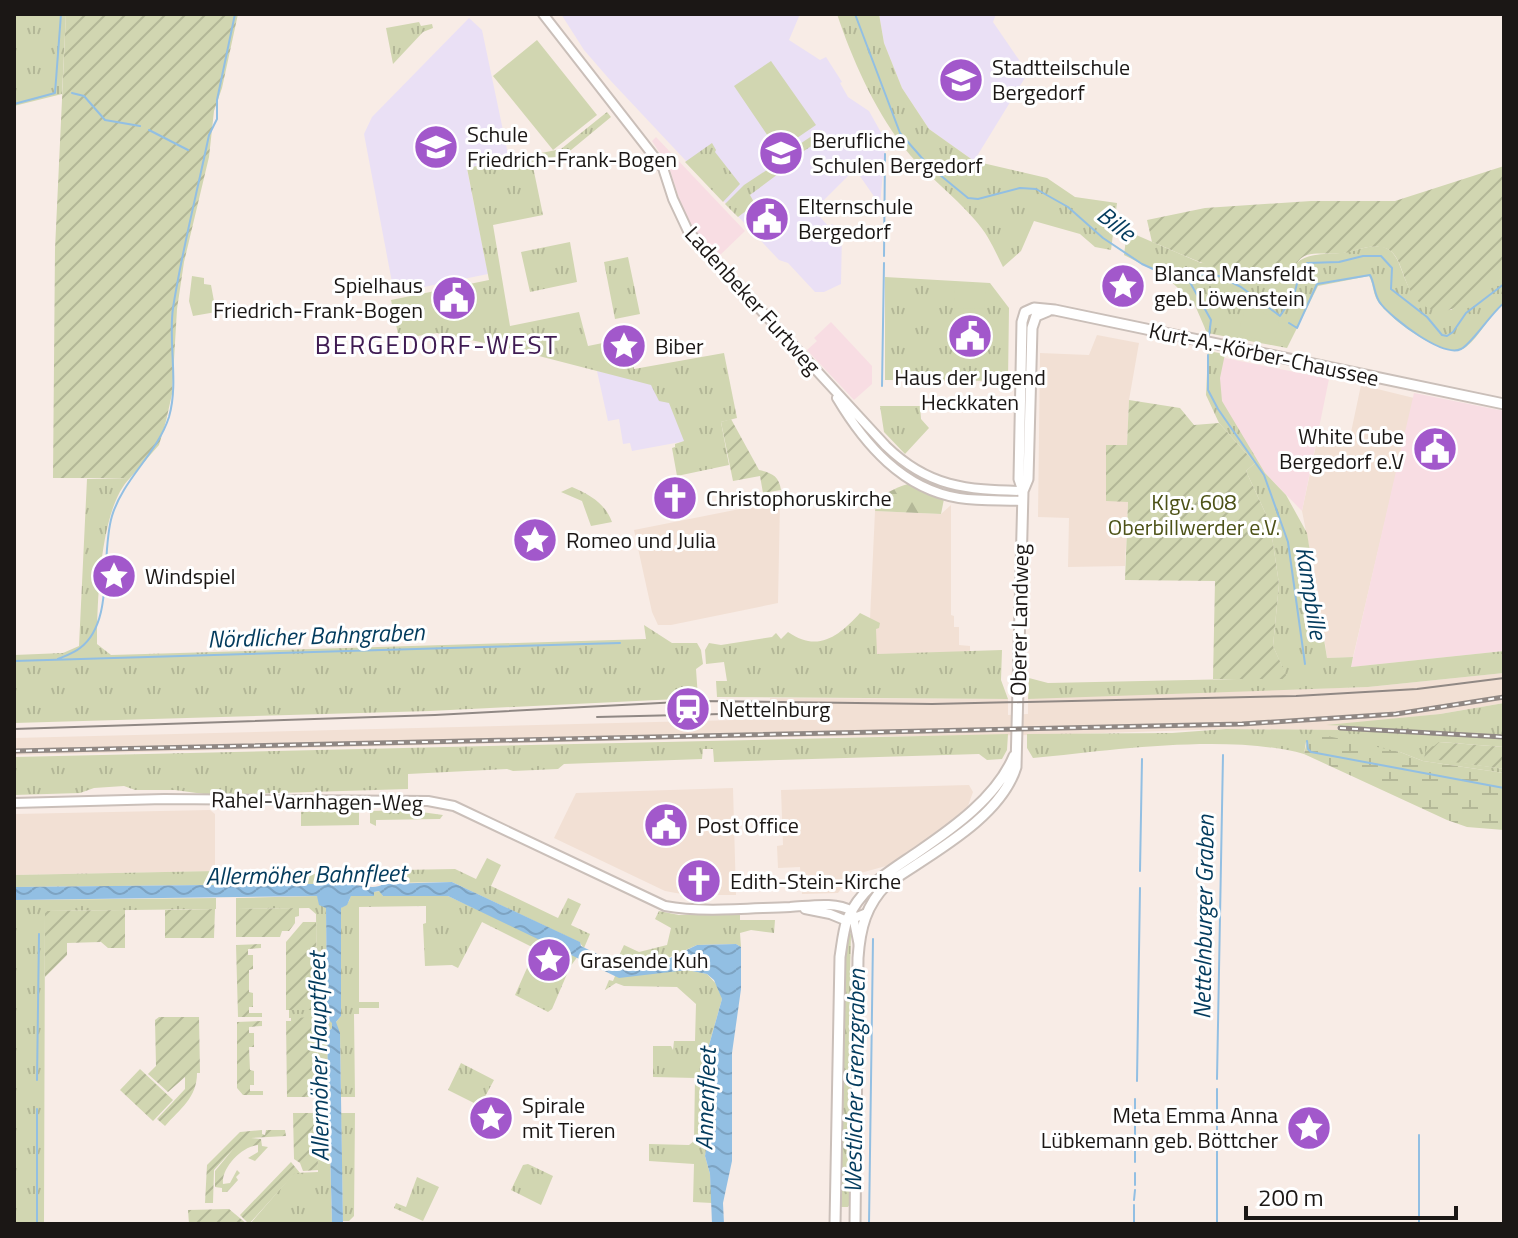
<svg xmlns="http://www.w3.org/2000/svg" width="1518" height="1238" font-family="'Titillium Web',sans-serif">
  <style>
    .built { fill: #f2e0d4 }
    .industrial { fill: #f8dde3 }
    .education { fill: #eae0f5 }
    .grass { fill: url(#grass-tufts) }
    .forest { fill: url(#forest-firs) }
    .wetland { fill: url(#wetland-marsh) }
    .garden { fill: url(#garden-furrows) }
    .pitch { fill: #d1d6b1 }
    .water { fill: url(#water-waves) }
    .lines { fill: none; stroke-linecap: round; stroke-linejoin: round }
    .stream { stroke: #92bfe3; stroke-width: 2 }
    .tertiary-casing { stroke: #cabfb9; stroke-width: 12 }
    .secondary-casing { stroke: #cabfb9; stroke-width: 13 }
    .tertiary { stroke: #fff; stroke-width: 8 }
    .secondary { stroke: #fff; stroke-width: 9 }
    .tram { stroke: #908884; stroke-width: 2 }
    .rail-casing { stroke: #908884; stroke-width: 5 }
    .rail { stroke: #fff; stroke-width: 2; stroke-dasharray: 6; stroke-linecap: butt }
    .labels { text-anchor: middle; stroke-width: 6; stroke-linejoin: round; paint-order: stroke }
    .poi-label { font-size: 22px; fill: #1b1715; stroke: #fff; text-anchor: start }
    .street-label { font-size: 22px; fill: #1b1715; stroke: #fff }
    .park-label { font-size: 22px; fill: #4d5217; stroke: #fff }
    .water-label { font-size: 24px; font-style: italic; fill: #033b5d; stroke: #fff }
    .quarter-label { font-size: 26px; letter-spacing: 2px; fill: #3f1b52; stroke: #fff }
  </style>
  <defs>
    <pattern id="grass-tufts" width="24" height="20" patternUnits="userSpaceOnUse" patternTransform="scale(2)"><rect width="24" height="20" fill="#d1d6b1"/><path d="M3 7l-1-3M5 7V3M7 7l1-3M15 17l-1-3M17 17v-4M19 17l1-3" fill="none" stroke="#b3b797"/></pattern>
    <pattern id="forest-firs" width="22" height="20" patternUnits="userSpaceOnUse" patternTransform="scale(2)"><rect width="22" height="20" fill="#d1d6b1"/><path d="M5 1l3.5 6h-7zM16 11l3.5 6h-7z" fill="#b3b797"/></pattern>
    <pattern id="wetland-marsh" width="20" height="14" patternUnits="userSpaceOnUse" patternTransform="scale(2)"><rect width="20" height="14" fill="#d1d6b1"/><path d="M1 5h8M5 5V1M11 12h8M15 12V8" fill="none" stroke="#b3b797"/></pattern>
    <pattern id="garden-furrows" width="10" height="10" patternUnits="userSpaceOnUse" patternTransform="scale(2)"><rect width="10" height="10" fill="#d1d6b1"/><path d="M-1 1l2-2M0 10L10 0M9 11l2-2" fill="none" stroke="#b3b797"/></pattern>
    <pattern id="water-waves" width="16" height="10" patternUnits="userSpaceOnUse" patternTransform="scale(2)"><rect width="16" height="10" fill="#92bfe3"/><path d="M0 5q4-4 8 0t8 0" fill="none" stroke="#7da3c2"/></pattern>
  </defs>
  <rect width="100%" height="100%" fill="#f8ece6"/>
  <!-- built -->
  <path class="built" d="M1097 335 1139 343 1129 400 1127 445H1106L1128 501 1125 566 1068 567 1069 518 1038 517 1040 353 1089 355Z
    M1361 385 1414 398 1353 657 1327 658 1318 592 1302 511 1319 431 1350 437Z
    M780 501 778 603 671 625H658L652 612 634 530Z
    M951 505V615L954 616V627H959V645L970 646V653L876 654V628L870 619 875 511 941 514Z
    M1504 673V703L1440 714 1334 725 1348 727V730L1226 729 1042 735 777 737 14 755V738L776 719 770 698 1008 699V715L1028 714V699L1038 697 1368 687Z
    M969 785 973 792 968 806 924 845 893 864 850 876 838 893 802 894 800 867 778 868 777 846 783 845 781 790Z
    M733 788 736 895H687L665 891 554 838 576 793Z
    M210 810 215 814V871L14 875V814Z"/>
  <!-- industrial -->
  <path class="industrial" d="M656 137 745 231 718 257 698 234 684 214 669 167 652 141Z
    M831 322 872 366V384L854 400 807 350 817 341 814 338Z
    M1210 355 1329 379 1302 511 1265 473 1211 388Z
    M1414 393 1504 411V651L1351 667Z"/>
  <!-- education -->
  <path class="education" d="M561 14H800L789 40 820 60 826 57 842 82 840 83 848 97 869 111 888 145 885 149 880 205 855 169 814 210 829 227 832 224 842 233 841 284 824 292H815L788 263 779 260 610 80 584 50Z
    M879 14H996L993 22 1028 73 974 161 929 129 902 88 884 43Z
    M469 18 482 30 509 159 467 169 488 274 394 293 364 134 372 117Z
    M597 371 674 388 686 441 632 451 630 443 623 444 619 419 608 421Z"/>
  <!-- grass -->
  <path class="grass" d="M14 14H66L62 94 14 106Z
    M837 14H879L884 43 902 88 929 129 974 161 1047 178 1075 197 1117 203 1111 250 1095 247 1080 234 1034 221 1021 251 1003 267C995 251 988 234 975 220 953 194 923 173 902 145 874 108 852 59 837 14Z
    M419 22 421 26 432 24 433 28 423 32 393 64 386 28Z
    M607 112 611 117 565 155 532 162 543 215 493 225 510 326 579 312 588 346 627 338 634 369 724 353 737 418 721 422 729 465 677 476 672 448 675 447V444L684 441 669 403 659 401 651 385 504 347 437 333 399 339 391 300 489 280 467 168 561 149Z
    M821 130 828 139 824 138 796 156 798 159 750 195 755 204 738 217 725 204 744 185 782 160 783 155Z
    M712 143 716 150 715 152 740 184 723 202 685 162Z
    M1127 231 1201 263 1293 266C1307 252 1322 255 1340 253 1356 252 1367 244 1383 247 1406 253 1398 291 1427 305 1434 309 1443 309 1451 310L1504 273V304C1488 316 1481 335 1466 347 1448 363 1387 318 1377 300 1373 293 1373 283 1369 276L1318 286 1287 348 1207 333 1194 303 1165 276 1124 255Z
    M570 242 577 282 530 292 521 252Z
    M628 257 640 314 615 319 604 262Z
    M885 277 990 283 1009 308 1008 381 885 380Z
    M1208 351 1225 354 1220 378 1222 401 1265 473 1286 495 1307 533 1327 658 1353 657 1351 667 1504 651V673L1368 687 1028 699 1029 678 1048 683 1287 678 1273 646 1279 584 1270 523 1246 471 1255 463 1219 423 1206 395Z
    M880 406H920L921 419 929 428 905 454 884 432Z
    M130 478C101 507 98 591 97 632V644L111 655 646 639 644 625 672 643H697L701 650 703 664 696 669 698 698 430 711 14 723V655L63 653 79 646 87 479Z
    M572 487C590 495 605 503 612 522L591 526 582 501 561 492Z
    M860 613 880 623 879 628 876 629 877 654 1002 650 1001 680 1008 699 717 697 716 681H727L724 662 706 664 705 650 709 643 721 645 772 637 776 633 781 639 788 632C818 653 839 636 860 613Z
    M1504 703V747L1440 742 1424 757 1504 769V773L1423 761 1400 752 1308 741 1306 742 1304 754C1226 733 1114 750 1033 758L1027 748V734L1172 733 1226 729 1348 730V726L1326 725 1440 714Z
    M1008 734 1007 750 1002 759 987 760 979 754 714 762 713 749H703L702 759 564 764 558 769 513 771 507 769 408 774V789L211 795 175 790H135L124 786 94 788 80 793 14 795V757Z
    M407 810 443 815 440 819 376 820V826L370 823V811Z
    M359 811V825L301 826V812Z
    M487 858 501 865 491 886 558 918 568 898 581 904 571 925 590 934 584 948 579 942 452 882 386 883 400 870 455 869 476 879Z
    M215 871V885L14 887V875Z
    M333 871 351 874V880L338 877 316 884 235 885V872H267L280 878H307L310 875Z
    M380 891 383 896H448L578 956 570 967 552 1009 548 1012 515 995 527 968 540 951 482 922 458 968 452 965 425 966 423 924 426 923V906L359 907V1002H379V1008H359V1014H354L355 1097H341L340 1033 336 1028V1022L341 1016V908L349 901 351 895 374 896V892Z
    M317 896 326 908 327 1018 332 1022V1028L327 1033 329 1097H318L317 1018H289V1010L317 1009 316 914 309 908 236 909V898Z
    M216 898V909L45 911 44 1224H14V900Z
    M659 911 679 915 740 914V920H775L774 933 751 930 740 933 741 947 736 944 697 945 670 957 649 962 615 964 624 945 639 952 667 945 671 928 655 919Z
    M851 933 850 974 854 993 852 1201 848 1207H841L844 959 847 939Z
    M687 970 707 974 719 987 722 999 706 1056 713 1108 705 1156 710 1174 712 1203 693 1202 694 1164 649 1161V1144L689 1145 694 1141 695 1078 653 1077V1046H671L673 1050 674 1041H695L696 1004 677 987 624 986 616 983 605 990 609 980 613 981 615 976Z
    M461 1063 494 1080 480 1106 448 1090Z
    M317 1113H329L332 1224H250L294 1173 318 1172Z
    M341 1113H355L354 1216 349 1221H343Z
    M528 1164 553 1176 541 1205 511 1190 523 1165Z
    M417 1177 439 1187 423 1221 394 1208 396 1203 406 1207Z"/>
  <!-- forest -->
  <path class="forest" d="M908 484 944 499 941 514 875 511C877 495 895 488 908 484Z"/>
  <!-- wetland -->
  <path class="wetland" d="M1309 734 1323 735 1400 752 1423 761 1504 773V830L1467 827 1447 820 1304 754Z"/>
  <!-- garden -->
  <path class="garden" d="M66 14H238L222 88 214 111 209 157 184 262 177 309 172 394 166 421 159 445 130 478H53L55 249Z
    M1504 166V273C1492 284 1459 311 1443 311 1398 309 1409 255 1385 248 1369 243 1358 251 1343 253 1331 255 1318 252 1307 255 1300 257 1298 263 1292 267 1286 270 1276 271 1269 273 1227 279 1188 256 1152 242L1147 220 1205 208 1311 201H1395Z
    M1129 400 1180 408 1194 425 1219 423 1255 463 1246 471 1270 523 1279 584 1273 646 1288 679H1213L1215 581 1125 580 1128 502 1106 501V445H1127Z
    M731 419 759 470C772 473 779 476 781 490L763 493 760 476 733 481 721 422Z
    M1439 742 1504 747V769L1424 758 1427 747 1434 746Z
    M299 908V916L295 917V923L289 931H282L280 937H236V909Z
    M215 909 214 938H165V910Z
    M125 910V948H108L101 942 67 943V955L45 977V911Z
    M303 922H316L317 1010H286V942Z
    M261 944V948L248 949V955H253V969L249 970V992L253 993V1007H249V1013H262V1017H238L236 945Z
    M199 1017 200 1073H197C197 1098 180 1109 165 1126L157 1119 185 1089V1077L168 1092 148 1074 156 1066 155 1020 159 1017Z
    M317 1017 318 1097H287L286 1021H291V1018Z
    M262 1021V1026L249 1027V1033H254V1047H249L250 1070 254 1071V1085H250V1091H263V1095H243L237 1088V1022Z
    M140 1069 173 1100 153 1121 120 1090Z
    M293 1113H317L318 1170 303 1171 300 1163 294 1159Z
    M262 1130V1134L265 1135 266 1130H285L286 1136 251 1138 261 1139 262 1146 268 1147 255 1161 248 1158 258 1152V1145C242 1146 221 1168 223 1184L230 1183 237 1170 240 1173 236 1177 238 1180 227 1192H222V1188L215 1187V1171L234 1148 214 1170 213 1203H205L207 1165 240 1132Z
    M291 1162 300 1173 294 1174 249 1224 240 1215Z
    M229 1209 247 1224H189L188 1210Z"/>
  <!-- pitch -->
  <path class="pitch" d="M537 40 597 115 553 150 493 76Z
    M771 61 816 125 778 151 734 86Z
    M192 276 204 278V284L211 285 216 312 193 316 189 301Z
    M955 283 986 284 984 309 954 308Z
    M1246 304 1279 321 1274 343 1238 335Z"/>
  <!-- water -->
  <path class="water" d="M329 877 351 880 352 885C363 885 375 890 383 884L452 882 580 942 581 946 619 965 670 958 697 945 736 944 741 947V989L732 1053V1161L723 1203 724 1224H712L710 1174 705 1156 713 1108 705 1066 706 1056 722 999 714 980 707 974 687 970 619 978 448 896H383L379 891 374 892V896H351L347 905 341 908V1016L336 1022 340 1033 343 1224H332L327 1033 332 1028V1023L327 1018 326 908 319 905 317 896 14 900V887L315 884 316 881Z"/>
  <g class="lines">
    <!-- stream -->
    <path class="stream" d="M855 14 900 133 929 166 968 198 978 199 1020 188 1036 189 1068 207 1103 238 1142 264 1173 278 1206 274 1219 276 1241 287 1280 316 1294 295 1300 272 1307 263 1339 262 1363 256H1381L1392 268 1391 289 1427 317 1442 335 1447 336 1453 332 1466 313 1504 284
      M72 93 84 96 105 120 140 126
      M14 104 55 93 61 14
      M149 130 188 150
      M884 256 885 154
      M1187 277 1211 320 1209 335
      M1289 323 1297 328 1317 284 1370 275C1375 284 1374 296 1381 304 1393 319 1443 358 1461 349 1471 345 1491 313 1504 303
      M1208 355V390L1218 409 1264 475 1288 542 1305 664
      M882 386 884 263
      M58 659C65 656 74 653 80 648 115 622 100 555 112 516 123 479 157 454 169 417 179 382 168 343 173 308 182 250 197 193 209 135L217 119V100L235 14
      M14 661 620 643
      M1307 741 1308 749 1311 752 1504 788
      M1140 871 1142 759
      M1217 1079 1223 755
      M37 1080 39 934
      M1137 1081 1140 888
      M1217 1089V1224
      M1135 1162V1099
      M1135 1185V1173
      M1134 1200 1135 1190
      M37 1224V1109
      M869 1224 873 939
      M1134 1224V1205
      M1419 1224V1135"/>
    <!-- tertiary casing -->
    <g class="tertiary-casing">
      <path id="tertiary" d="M543 14 663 168 673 199 688 231 886 446C928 487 966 490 1023 491
        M837 398C865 445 903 489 959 498 980 501 1001 500 1022 501
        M14 803 164 799 428 801 454 806 665 906C701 913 753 908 790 907 810 906 835 901 852 911L859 946
        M805 909 830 914 847 921 867 913"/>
    </g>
    <!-- secondary casing -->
    <g class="secondary-casing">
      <path id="secondary" d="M1023 491 1028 479 1032 328 1036 316 1048 311
        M835 1224 840 957C842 945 843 932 847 920 861 887 889 872 918 852 953 828 997 797 1014 756
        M855 1224 858 958C860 928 866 905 887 884 930 854 1000 819 1016 767L1023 491 1019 479 1022 322 1025 312 1034 308 1055 310 1504 404"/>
    </g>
    <!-- tertiary -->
    <use href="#tertiary" class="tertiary"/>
    <!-- secondary -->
    <use href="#secondary" class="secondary"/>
    <!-- tram -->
    <path class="tram" d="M597 717 809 712
      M14 729 435 715 698 701 932 704 1296 696 1417 689 1504 678"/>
    <!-- rail casing -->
    <g class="rail-casing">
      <path id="rail" d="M1340 728 1504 737
        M14 751 1242 724 1396 714 1504 697"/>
    </g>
    <!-- rail -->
    <use href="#rail" class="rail"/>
  </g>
  <!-- icons -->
  <defs>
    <g id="school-disc" transform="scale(2.3)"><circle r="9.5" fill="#a258cb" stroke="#fff"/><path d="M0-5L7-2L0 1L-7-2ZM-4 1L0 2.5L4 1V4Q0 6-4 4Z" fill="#fff"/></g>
    <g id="university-disc" transform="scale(2.3)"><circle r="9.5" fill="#a258cb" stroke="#fff"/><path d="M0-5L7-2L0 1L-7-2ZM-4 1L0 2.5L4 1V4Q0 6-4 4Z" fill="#fff"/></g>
    <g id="civic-disc" transform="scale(2.3)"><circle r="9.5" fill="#a258cb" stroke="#fff"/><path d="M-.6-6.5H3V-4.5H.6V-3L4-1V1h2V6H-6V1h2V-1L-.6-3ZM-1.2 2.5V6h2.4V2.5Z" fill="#fff"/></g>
    <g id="sight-disc" transform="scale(2.3)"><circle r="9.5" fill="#a258cb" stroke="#fff"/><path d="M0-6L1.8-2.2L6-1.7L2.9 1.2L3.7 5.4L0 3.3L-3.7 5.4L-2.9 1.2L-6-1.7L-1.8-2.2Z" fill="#fff"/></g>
    <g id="church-disc" transform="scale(2.3)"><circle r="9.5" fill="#a258cb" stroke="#fff"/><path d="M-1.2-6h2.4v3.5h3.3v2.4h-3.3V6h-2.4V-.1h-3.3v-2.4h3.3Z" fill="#fff"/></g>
    <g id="station-disc" transform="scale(2.3)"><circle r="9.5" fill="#a258cb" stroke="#fff"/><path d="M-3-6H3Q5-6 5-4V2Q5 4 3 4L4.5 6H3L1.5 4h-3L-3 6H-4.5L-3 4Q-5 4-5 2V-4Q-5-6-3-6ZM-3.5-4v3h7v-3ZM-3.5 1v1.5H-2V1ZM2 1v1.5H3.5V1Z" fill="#fff"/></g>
  </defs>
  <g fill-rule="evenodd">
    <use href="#school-disc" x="961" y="80"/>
    <use href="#school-disc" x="436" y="147"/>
    <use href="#university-disc" x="781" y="153"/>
    <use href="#civic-disc" x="767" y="219"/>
    <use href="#sight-disc" x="1123" y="286"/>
    <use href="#civic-disc" x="454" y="298"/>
    <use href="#civic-disc" x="970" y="336"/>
    <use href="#sight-disc" x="624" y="346"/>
    <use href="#civic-disc" x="1435" y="449"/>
    <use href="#church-disc" x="675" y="498"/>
    <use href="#sight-disc" x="535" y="540"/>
    <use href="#sight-disc" x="114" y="576"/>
    <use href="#station-disc" x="688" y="709"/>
    <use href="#civic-disc" x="666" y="825"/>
    <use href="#church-disc" x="699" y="881"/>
    <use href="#sight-disc" x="549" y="960"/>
    <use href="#sight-disc" x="491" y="1118"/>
    <use href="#sight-disc" x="1309" y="1128"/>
  </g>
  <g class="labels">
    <!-- poi labels -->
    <g class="poi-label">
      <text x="992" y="75">Stadtteilschule<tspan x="992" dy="25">Bergedorf</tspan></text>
      <text x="467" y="142">Schule<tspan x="467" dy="25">Friedrich-Frank-Bogen</tspan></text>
      <text x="812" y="148">Berufliche<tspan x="812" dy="25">Schulen Bergedorf</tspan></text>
      <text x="798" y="214">Elternschule<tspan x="798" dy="25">Bergedorf</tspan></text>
      <text x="1154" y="281">Blanca Mansfeldt<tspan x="1154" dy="25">geb. Löwenstein</tspan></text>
      <text x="423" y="293" text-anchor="end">Spielhaus<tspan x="423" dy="25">Friedrich-Frank-Bogen</tspan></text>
      <text x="655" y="354">Biber</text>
      <text x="970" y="385" text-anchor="middle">Haus der Jugend<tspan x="970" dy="25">Heckkaten</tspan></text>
      <text x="1404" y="444" text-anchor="end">White Cube<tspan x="1404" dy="25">Bergedorf e.V</tspan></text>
      <text x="706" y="506">Christophoruskirche</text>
      <text x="566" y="548">Romeo und Julia</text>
      <text x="145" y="584">Windspiel</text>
      <text x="719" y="717">Nettelnburg</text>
      <text x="697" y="833">Post Office</text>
      <text x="730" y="889">Edith-Stein-Kirche</text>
      <text x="580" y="968">Grasende Kuh</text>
      <text x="522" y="1113">Spirale<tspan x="522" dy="25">mit Tieren</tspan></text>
      <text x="1278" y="1123" text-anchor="end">Meta Emma Anna<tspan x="1278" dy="25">Lübkemann geb. Böttcher</tspan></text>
    </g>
    <!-- street labels -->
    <g class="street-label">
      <text transform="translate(753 300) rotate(48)" y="8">Ladenbeker Furtweg</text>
      <text transform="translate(1264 354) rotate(12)" y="8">Kurt-A.-Körber-Chaussee</text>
      <text transform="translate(1019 620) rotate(-89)" y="8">Oberer Landweg</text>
      <text transform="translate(317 801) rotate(1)" y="8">Rahel-Varnhagen-Weg</text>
    </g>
    <!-- park labels -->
    <g class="park-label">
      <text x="1194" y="510">Klgv. 608<tspan x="1194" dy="25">Oberbillwerder e.V.</tspan></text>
    </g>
    <!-- water labels -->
    <g class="water-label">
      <text transform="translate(1116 224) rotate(38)" y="8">Bille</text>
      <text transform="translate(1311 593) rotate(81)" y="8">Kampbille</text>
      <text transform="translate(316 636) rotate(-2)" y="8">Nördlicher Bahngraben</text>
      <text transform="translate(306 875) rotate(-1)" y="8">Allermöher Bahnfleet</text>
      <text transform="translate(1204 917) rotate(-89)" y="8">Nettelnburger Graben</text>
      <text transform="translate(319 1057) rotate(-91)" y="8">Allermöher Hauptfleet</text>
      <text transform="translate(855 1081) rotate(-89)" y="8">Westlicher Grenzgraben</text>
      <text transform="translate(706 1099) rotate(-88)" y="8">Annenfleet</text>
    </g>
    <!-- quarter labels -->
    <g class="quarter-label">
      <text x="437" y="354">BERGEDORF-WEST</text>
    </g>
  </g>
  <!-- border -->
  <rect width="1518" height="1238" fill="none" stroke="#1b1715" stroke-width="32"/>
  <!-- scale -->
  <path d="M1246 1206v12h210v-12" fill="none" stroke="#1b1715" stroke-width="4"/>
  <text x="1258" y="1206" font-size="24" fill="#1b1715" stroke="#ffffff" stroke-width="6" paint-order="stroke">200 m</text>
</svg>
